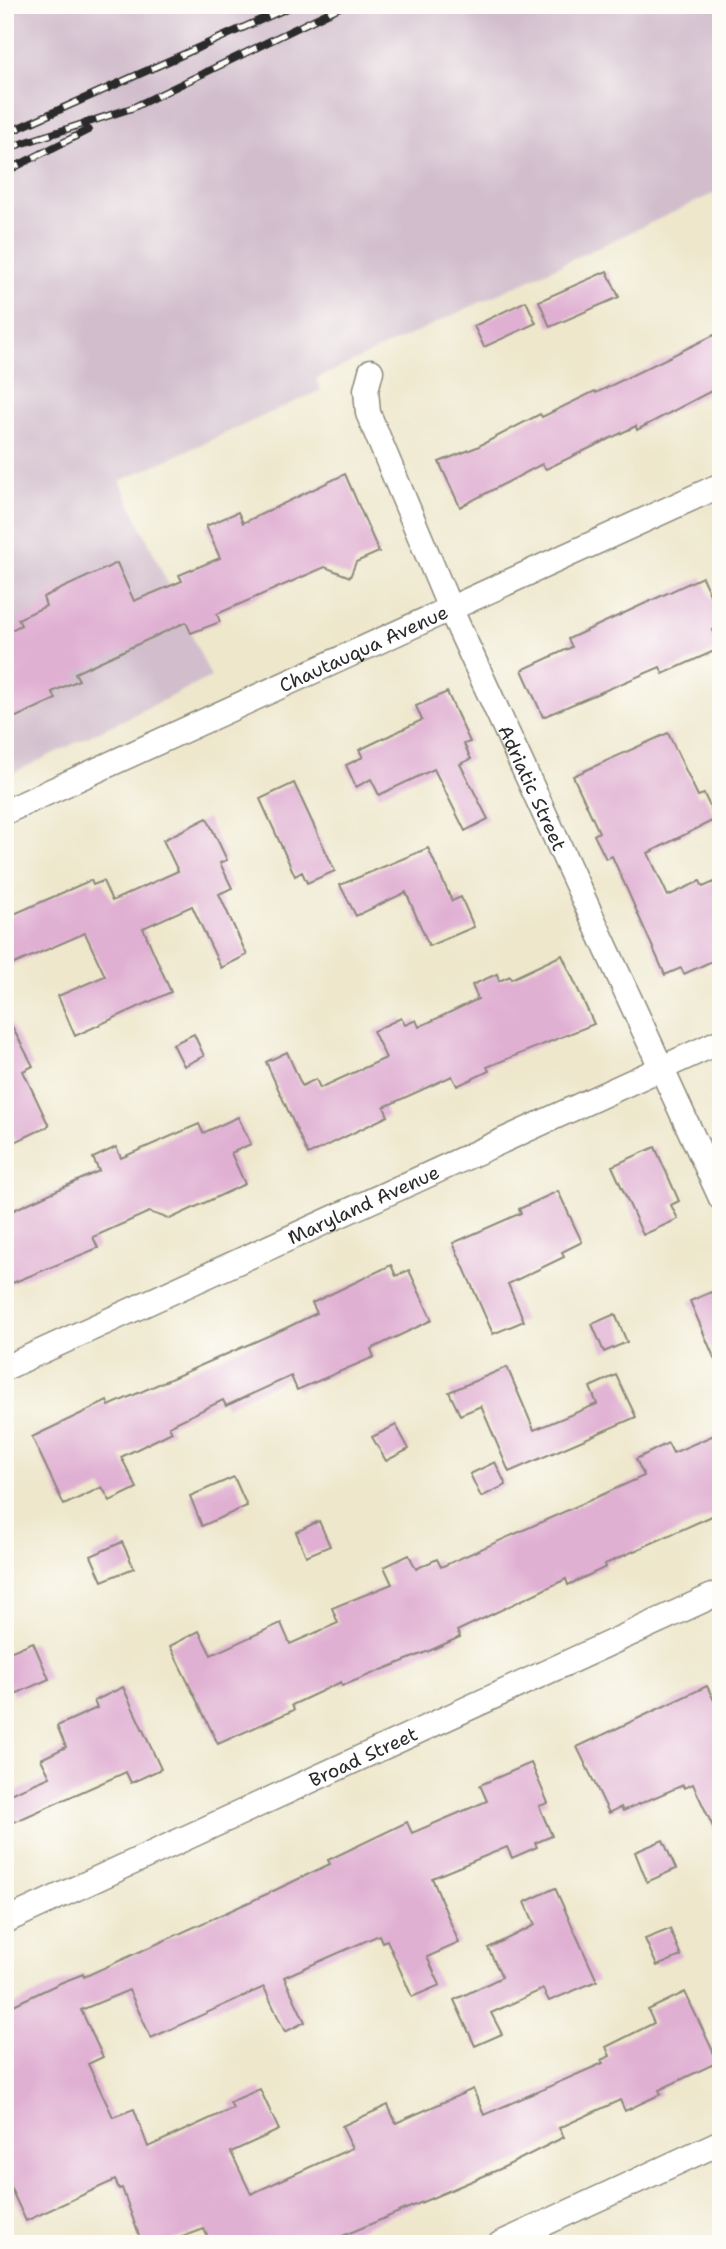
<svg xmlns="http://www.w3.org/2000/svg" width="726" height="2249" font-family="'Shantell Sans',sans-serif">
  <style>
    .industrial { fill: #d1bdcc }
    .building { fill: #e0b0d3 }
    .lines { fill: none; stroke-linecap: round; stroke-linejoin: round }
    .street-casing { stroke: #8c897c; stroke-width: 27 }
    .street { stroke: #fff; stroke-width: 24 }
    .rail-casing { stroke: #2b2b2b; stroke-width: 8 }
    .rail { stroke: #fdfcf7; stroke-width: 5; stroke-dasharray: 16; stroke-linecap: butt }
    .labels { text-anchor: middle; stroke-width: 5; stroke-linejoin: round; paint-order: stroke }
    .street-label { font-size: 19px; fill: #2b2b2b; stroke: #fdfcf7 }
  </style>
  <rect width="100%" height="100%" fill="#fdfcf7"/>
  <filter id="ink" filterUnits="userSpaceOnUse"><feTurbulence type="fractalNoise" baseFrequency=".0143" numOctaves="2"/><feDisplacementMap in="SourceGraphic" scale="14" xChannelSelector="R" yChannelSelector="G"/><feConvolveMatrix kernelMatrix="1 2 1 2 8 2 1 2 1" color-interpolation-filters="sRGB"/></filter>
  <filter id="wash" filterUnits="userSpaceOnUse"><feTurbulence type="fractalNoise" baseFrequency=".00686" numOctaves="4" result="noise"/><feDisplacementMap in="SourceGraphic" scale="28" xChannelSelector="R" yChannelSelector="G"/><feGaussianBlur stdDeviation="1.57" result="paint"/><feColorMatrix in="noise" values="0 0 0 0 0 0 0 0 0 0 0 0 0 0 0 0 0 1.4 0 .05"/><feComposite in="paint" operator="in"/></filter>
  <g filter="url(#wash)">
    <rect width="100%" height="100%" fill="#eee7cc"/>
    <!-- industrial -->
    <path class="industrial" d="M5 5H721V190L316 379 321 390 120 481 211 677 5 777Z"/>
    <g id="blocks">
      <!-- building -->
      <path class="building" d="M607 271 619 297 550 327 539 301Z
        M526 301 536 323 484 347 474 326Z
        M714 335 721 347V386L637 430 636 426 546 469 542 464 460 507 439 462 477 447 540 414 542 417 595 391 596 393Z
        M345 474 379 552 356 562 350 577 325 567 217 614 220 622 191 633 186 622 75 673 79 680 52 692 56 699 5 722V633L21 625 18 619 46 606 43 597 117 563 134 601 182 581 179 575 220 558 206 526 238 512 243 523Z
        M702 577 721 619V626L713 630 721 648 663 674 660 667 543 717 522 670 572 647 568 639Z
        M447 692 470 742 464 744 471 759 460 764 488 819 465 831 434 769 379 795 371 779 356 787 346 765 363 757 359 750 422 720 416 706Z
        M668 733 698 796 704 794 716 819 648 853 668 896 700 881 703 887 721 879V957L684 974 681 968 665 975 612 856 606 859 594 835 599 832 573 776Z
        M294 783 335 871 307 883 302 872 295 876 260 799Z
        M207 818 227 860 220 863 232 888 219 894 247 955 221 968 192 906 143 928 171 992 75 1036 58 996 105 976 85 933 5 968V918L91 880 93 885 103 881 112 901 178 871 163 840Z
        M428 848 452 901 461 897 474 927 429 946 406 892 356 916 340 885Z
        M562 955 594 1024 487 1067 489 1071 457 1086 452 1076 384 1107 388 1116 308 1155 266 1062 287 1052 302 1086 316 1079 320 1088 386 1058 373 1031 401 1018 405 1025 416 1020 419 1027 478 999 472 985 497 974 499 981 510 976 511 979Z
        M5 1013 33 1066 23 1071 49 1126 15 1142 5 1120Z
        M194 1034 204 1056 184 1066 173 1044Z
        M238 1117 251 1144 231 1153 245 1184 170 1219 149 1212 93 1237 98 1248 5 1286V1214L99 1171 93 1158 116 1147 121 1158 199 1124 203 1133Z
        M655 1147 679 1201 671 1205 678 1219 643 1235 612 1166Z
        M558 1191 582 1242 562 1252 564 1257 508 1284 524 1321 493 1334 453 1243 521 1213 519 1209Z
        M391 1265 396 1276 409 1270 432 1320 371 1349 374 1357 297 1390 291 1376 226 1406 223 1400 169 1426 172 1432 121 1457 137 1488 110 1501 102 1487 64 1505 32 1437 107 1401 109 1406 286 1328 317 1313 312 1303Z
        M721 1288V1374L690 1301Z
        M615 1314 627 1342 604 1352 592 1324Z
        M507 1367 534 1430 597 1404 590 1387 616 1375 636 1417 509 1472 481 1406 460 1415 449 1392Z
        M396 1425 409 1449 386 1461 372 1437Z
        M721 1432V1512L605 1564 606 1567 568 1585 566 1579 457 1631 460 1637 429 1651 342 1686 341 1682 292 1705 294 1710 218 1744 170 1646 199 1631 211 1655 281 1623 290 1644 338 1623 332 1608 392 1584 384 1567 409 1555 416 1569 437 1559 441 1567 644 1476 636 1459 668 1443 673 1453Z
        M495 1462 506 1485 481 1497 470 1474Z
        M234 1477 247 1506 202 1526 190 1496Z
        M319 1521 330 1546 306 1556 296 1532Z
        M122 1542 134 1568 102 1581 91 1556Z
        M33 1642 49 1679 13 1695 5 1678V1654Z
        M707 1686 721 1715V1844L693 1784 684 1788 683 1785 623 1811 621 1807 609 1813 577 1747Z
        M123 1687 161 1769 131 1783 126 1772 12 1823 5 1809V1796L50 1777 41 1759 66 1747 57 1726 97 1708 94 1701Z
        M531 1763 548 1803 539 1806 552 1836 535 1843 537 1847 512 1858 507 1847 432 1878 459 1943 427 1957 440 1985 412 1997 387 1940 382 1942 379 1935 284 1977 305 2022 285 2032 264 1987 151 2038 129 1990 81 2010 103 2057 88 2064 113 2117 134 2109 148 2147 233 2108 230 2102 260 2089 279 2130 231 2152 251 2194 352 2148 342 2126 388 2105 396 2123 473 2089 484 2115 603 2063 601 2060 610 2056 606 2047 654 2023 648 2010 685 1992 718 2062 659 2090 661 2094 625 2111 620 2100 559 2128 564 2137 500 2169 324 2244H211L204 2229 163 2244H142L122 2188 119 2189 115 2180 26 2221 5 2176V2009L60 1983 83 1974 84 1977 267 1894 330 1864 328 1860 407 1822 412 1833 487 1801 480 1785Z
        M663 1840 676 1869 647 1882 635 1852Z
        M555 1888 597 1981 549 2001 543 1989 491 2013 502 2034 475 2046 454 2000 502 1977 488 1948 535 1925 525 1902Z
        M670 1929 681 1956 657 1966 645 1939Z"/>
    </g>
  </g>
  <g filter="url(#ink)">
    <use href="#blocks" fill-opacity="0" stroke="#8c897c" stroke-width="2"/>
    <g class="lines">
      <!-- street casing -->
      <g class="street-casing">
        <g id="street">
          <path id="s1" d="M371 371 366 390 368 413 449 606 721 1198"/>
          <path id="s2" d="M5 812 721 485"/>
          <path id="s3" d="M5 1368 721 1041"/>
          <path id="s4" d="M5 1921 721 1592"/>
          <path d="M500 2244 721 2142"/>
        </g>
      </g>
      <!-- street -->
      <use href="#street" class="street"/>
      <!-- rail casing -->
      <g class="rail-casing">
        <path id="rail" d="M5 134 294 5
          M5 149 132 108 344 5
          M5 172 88 130"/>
      </g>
      <!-- rail -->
      <use href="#rail" class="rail"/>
    </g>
  </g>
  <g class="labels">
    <!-- street labels -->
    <g class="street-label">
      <text dy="7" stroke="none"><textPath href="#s2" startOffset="394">Chautauqua Avenue</textPath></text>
      <text dy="7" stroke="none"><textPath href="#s1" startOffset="452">Adriatic Street</textPath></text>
      <text dy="7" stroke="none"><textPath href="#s3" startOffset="394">Maryland Avenue</textPath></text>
      <text dy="7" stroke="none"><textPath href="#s4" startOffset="394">Broad Street</textPath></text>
    </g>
  </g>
  <!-- margin -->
  <rect width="726" height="2249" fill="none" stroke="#fdfcf7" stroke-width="28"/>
</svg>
